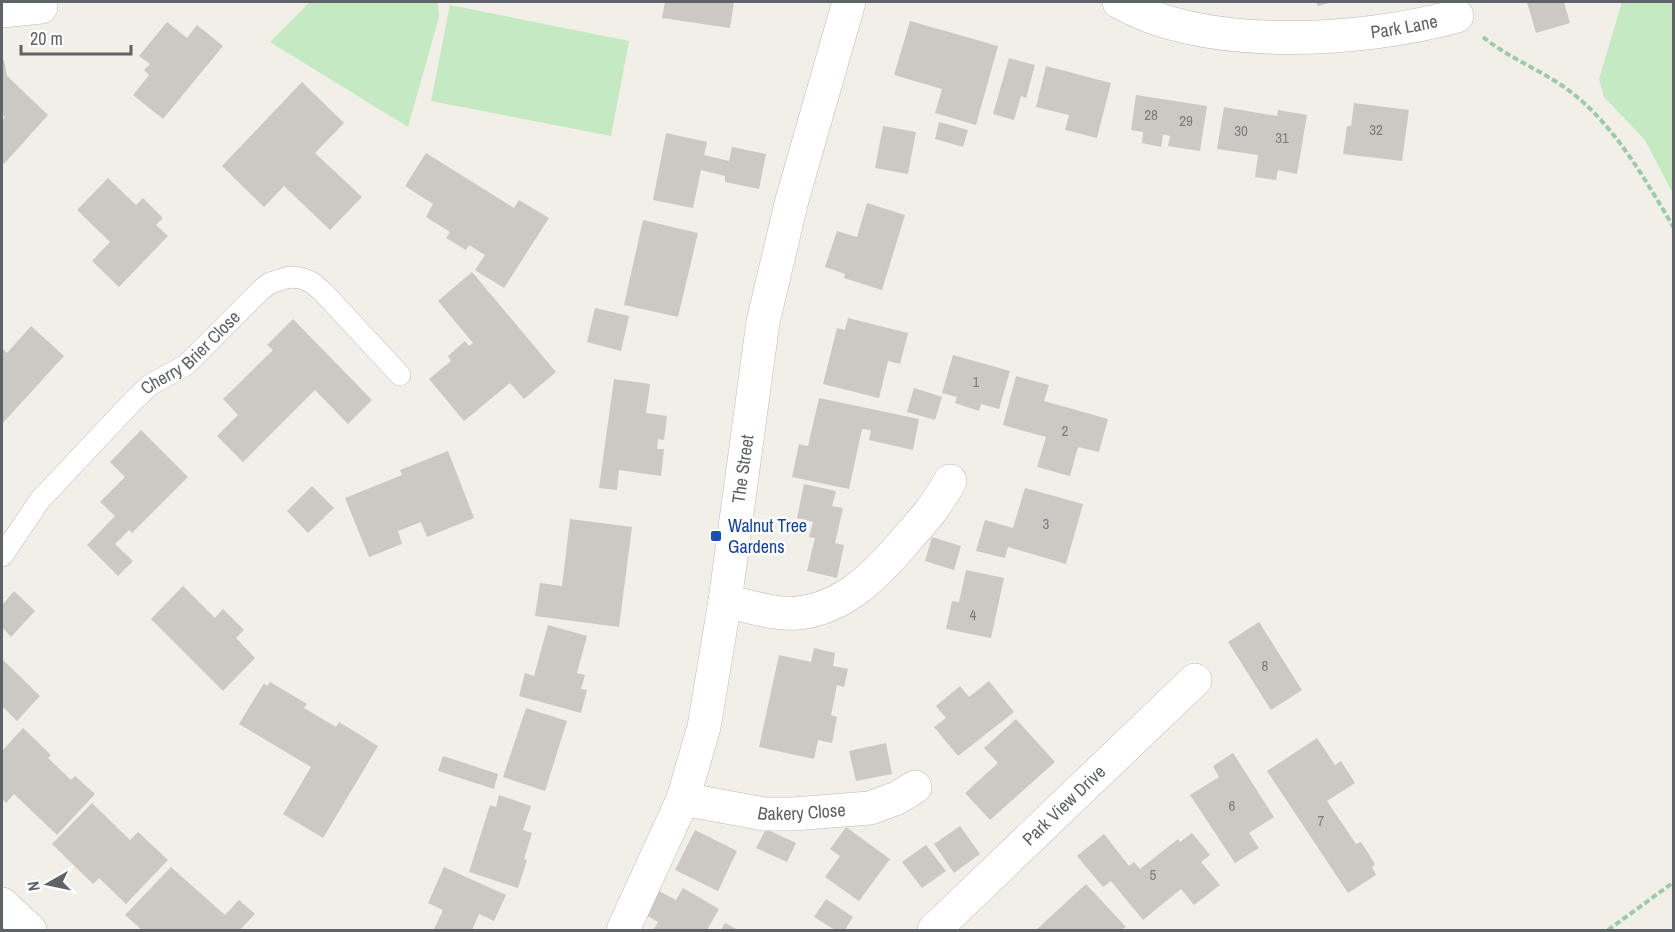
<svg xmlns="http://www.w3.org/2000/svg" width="1675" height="932" font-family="'Archivo Narrow',sans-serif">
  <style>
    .green { fill: #c5e9c3 }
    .building { fill: #ccc9c4 }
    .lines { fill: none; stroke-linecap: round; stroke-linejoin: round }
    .lane-casing { stroke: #b8babe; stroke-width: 22 }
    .street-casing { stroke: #b8babe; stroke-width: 34 }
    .secondary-casing { stroke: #b9bcc1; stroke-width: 34 }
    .path { stroke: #9ccba7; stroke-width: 4; stroke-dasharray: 6 3; stroke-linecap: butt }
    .lane { stroke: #fff; stroke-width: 21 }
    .street { stroke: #fff; stroke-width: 33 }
    .secondary { stroke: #fff; stroke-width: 33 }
    .transit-dot { fill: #1a4fb4; stroke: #fff; stroke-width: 2 }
    .labels { text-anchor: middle; stroke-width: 5; stroke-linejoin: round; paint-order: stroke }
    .number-label { font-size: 15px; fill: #7a7c7f }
    .street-label { font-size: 18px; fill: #5f6368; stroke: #fff }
    .transit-label { font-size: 18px; fill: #164399; stroke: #fff; text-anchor: start }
  </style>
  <rect width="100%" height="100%" fill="#f1efe7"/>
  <!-- green -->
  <path class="green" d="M310 2H438L439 17 408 127 270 42Z
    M1622 2H1673V194L1645 140 1604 97 1599 79Z
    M450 5 629 41 611 136 431 101Z"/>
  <!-- building -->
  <path class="building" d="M665 2H734L730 28 662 18Z
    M1316 2H1332L1318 6Z
    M1527 2H1564L1570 23 1536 33Z
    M910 21 998 46 976 125 935 113 942 89 894 75Z
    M167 22 187 38 197 25 223 46 163 119 133 95 149 75 144 70 150 64 139 56Z
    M1009 58 1035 65 1026 98 1021 96 1014 120 993 114Z
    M2 60H4L7 76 48 115 4 164 2 161V120L5 117 2 114Z
    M1046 66 1111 83 1097 138 1065 130 1069 115 1036 107Z
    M302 82 344 123 315 153 362 197 330 230 284 186 264 207 222 166Z
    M1136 95 1207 106 1200 151 1168 146 1170 136 1166 135H1163L1161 147 1142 143 1143 132 1131 130Z
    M1354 103 1409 110 1402 161 1343 154 1347 126H1351Z
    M1224 107 1277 116 1278 110 1307 115 1297 174 1278 170 1276 180 1255 177 1258 155 1217 149Z
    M939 122 968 130 963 147 935 139Z
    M883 126 916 132 908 174 875 168Z
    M666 133 707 142 704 155 729 161 732 147 766 154 759 189 725 182V176L701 170 693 208 653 200Z
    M426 153 514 208 519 200 549 218 504 288 475 270 485 255 469 245 466 250 446 238 450 232 426 217 433 204 405 186Z
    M108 178 136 205 143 198 163 218 156 225 168 236 119 287 92 261 110 242 77 210Z
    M867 203 905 215 882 290 844 278 845 274 825 267 837 231 857 237Z
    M643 220 698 233 678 317 624 305Z
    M472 272 556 372 524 399 510 383 464 421 429 379 451 361 448 356 465 341 469 346 473 343 438 301Z
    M595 308 629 316 621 351 587 342Z
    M848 318 908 333 900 364 888 361 879 398 823 384 837 328 845 330Z
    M293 319 372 400 348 424 315 390 243 462 217 436 238 415 223 399 273 350 267 345Z
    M31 326 64 356 2 424V348L7 353Z
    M953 355 1010 371 999 409 981 404 979 411 955 403 957 397 942 393Z
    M1016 376 1049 385 1044 401 1108 419 1099 452 1078 447 1070 476 1037 467 1046 437 1003 425Z
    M614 379 650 384 646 413 667 416 664 440 658 439 657 449H664L661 476 619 470 617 490 599 488Z
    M914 388 942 397 935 420 907 412Z
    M819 398 919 419 913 450 869 440 871 430 862 429 849 489 792 477 799 444 808 446Z
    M141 430 188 477 132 533 129 530 115 544 133 561 118 576 87 545 115 516 100 502 125 477 110 462Z
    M448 451 474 518 427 537 421 522 398 531 402 544 369 557 345 498 402 475 400 470Z
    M804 484 836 491 832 506 843 508 835 543 844 545 837 578 807 571 815 538 809 537 813 522 797 518Z
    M312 486 334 508 308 533 287 511Z
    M1025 488 1083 504 1066 564 1008 547 1005 558 976 551 985 520 1013 528Z
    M570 519 632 527 619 627 535 616 540 583 562 586Z
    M932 537 961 546 954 570 925 561Z
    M966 570 1004 578 991 638 946 629 952 601 959 602Z
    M183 586 215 618 223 609 244 630 236 638 255 658 223 691 151 619Z
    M14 591 35 611 11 637 2 627V605Z
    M1259 622 1302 690 1271 710 1228 642Z
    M548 625 587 636 577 673 585 675 581 689 587 690 581 713 519 696 525 673 534 676Z
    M814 648 835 653 833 666 848 669 844 687 837 685 831 715 837 717 832 743 818 740 814 759 759 747 779 655 811 662Z
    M2 659 40 696 17 721 2 706Z
    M989 681 1014 712 958 756 934 727 946 718 936 706 960 686 969 697Z
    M270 682 307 704 304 708 336 727 339 722 378 746 323 838 283 814 311 767 239 724 264 683 267 686Z
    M526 708 567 721 545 791 503 777Z
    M1016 719 1055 762 990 820 965 793 998 763 984 748Z
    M23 728 51 755 48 758 71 780 75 776 95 794 57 835 14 794 6 803 2 799V751Z
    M1317 738 1335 765 1341 761 1355 783 1327 801 1356 844 1361 842 1375 864 1372 867 1376 875 1348 893 1267 771Z
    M886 743 892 774 856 781 849 751Z
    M1233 753 1274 817 1249 833 1259 848 1235 863 1190 795 1219 777 1213 766Z
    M443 756 498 774 494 789 438 771Z
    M499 795 531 806 523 830 532 833 524 859 527 860 518 888 469 872 490 805 496 807Z
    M92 803 130 840 138 832 168 860 126 904 99 878 93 884 52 844Z
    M960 826 980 854 954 873 934 844Z
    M846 827 890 859 859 901 825 877 840 856 830 849Z
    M766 829 796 843 787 862 756 848Z
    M695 830 737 851 718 891 675 870Z
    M1192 833 1210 855 1201 862 1220 885 1194 905 1181 889 1143 920 1111 881 1103 887 1077 856 1104 834 1129 866 1134 862 1140 869 1178 839 1180 842Z
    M926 845 946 871 922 888 902 862Z
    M171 867 225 915 239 900 255 914 240 930H142L125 915Z
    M444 867 506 895 494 921 479 914 472 930 434 929 443 910 428 903Z
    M1086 884 1126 927 1121 930H1036Z
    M683 888 719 909 707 930H653L658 922 646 915 659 891 676 900Z
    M826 899 853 917 845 930H835L814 917Z
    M725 923 738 930H721Z"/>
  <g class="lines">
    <!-- lane casing -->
    <g class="lane-casing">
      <g id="lane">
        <path id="s1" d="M2 556 40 500 133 401 150 385 186 365 261 290 270 283 289 277 301 278 311 282 323 292 400 375"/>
      </g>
    </g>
    <!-- street casing -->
    <g class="street-casing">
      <g id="street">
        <path id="s2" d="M1119 2C1207 52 1361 42 1457 16"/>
        <path d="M2 11 41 7"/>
        <path d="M725 601C749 606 773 615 798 613 845 608 877 574 906 540 923 521 938 504 950 481"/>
        <path id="s3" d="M683 799 764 814H793L870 808 897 798 915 787"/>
        <path d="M2 904 30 930"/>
        <path id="s4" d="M934 930 1195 680"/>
      </g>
    </g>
    <!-- secondary casing -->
    <g class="secondary-casing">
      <g id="secondary">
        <path id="s5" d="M623 930 683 799 704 727 725 601 763 322 792 200 849 2"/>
      </g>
    </g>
    <!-- path -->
    <path class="path" d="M1483 37C1511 60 1547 72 1576 96 1618 131 1646 181 1674 228
      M1608 930 1674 882"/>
    <!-- lane -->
    <use href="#lane" class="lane"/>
    <!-- street -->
    <use href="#street" class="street"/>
    <!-- secondary -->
    <use href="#secondary" class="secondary"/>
  </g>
  <!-- markers -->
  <rect class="transit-dot" x="710" y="530" width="12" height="12" rx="3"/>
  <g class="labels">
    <!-- number labels -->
    <g class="number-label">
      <text x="1151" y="120">28</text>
      <text x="1186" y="126">29</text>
      <text x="1376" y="135">32</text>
      <text x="1241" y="136">30</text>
      <text x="1282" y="143">31</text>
      <text x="976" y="387">1</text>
      <text x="1065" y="436">2</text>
      <text x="1046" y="529">3</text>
      <text x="973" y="620">4</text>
      <text x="1265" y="671">8</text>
      <text x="1232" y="811">6</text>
      <text x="1321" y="826">7</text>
      <text x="1153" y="880">5</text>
    </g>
    <!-- street labels -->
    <g class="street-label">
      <text dy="6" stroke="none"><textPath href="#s2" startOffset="291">Park Lane</textPath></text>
      <text dy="6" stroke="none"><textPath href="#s1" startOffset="279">Cherry Brier Close</textPath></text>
      <text dy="6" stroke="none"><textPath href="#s5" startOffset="480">The Street</textPath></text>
      <text dy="6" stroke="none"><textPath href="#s4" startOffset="180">Park View Drive</textPath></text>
      <text dy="6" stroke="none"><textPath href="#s3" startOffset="120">Bakery Close</textPath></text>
    </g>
    <!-- transit labels -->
    <g class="transit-label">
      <text x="728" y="532">Walnut Tree<tspan x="728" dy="21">Gardens</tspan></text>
    </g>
  </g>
  <!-- border -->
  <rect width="1675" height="932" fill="none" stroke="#5f6368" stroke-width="6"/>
  <!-- north arrow -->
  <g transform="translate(48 884) rotate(261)" stroke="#ffffff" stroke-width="4.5" paint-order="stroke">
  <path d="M0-4.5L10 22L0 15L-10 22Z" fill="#5f6368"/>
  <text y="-9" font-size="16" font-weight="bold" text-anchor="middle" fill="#5f6368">N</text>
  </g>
  <!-- scale -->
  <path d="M21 45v9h110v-9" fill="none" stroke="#5f6368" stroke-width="3"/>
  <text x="30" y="45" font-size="18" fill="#5f6368" stroke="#ffffff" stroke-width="4.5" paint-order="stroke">20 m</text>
</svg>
